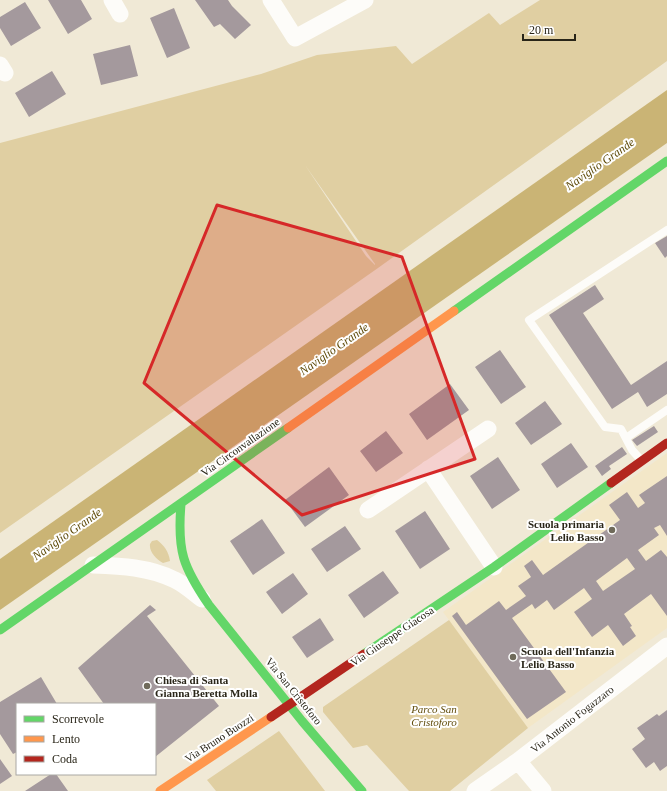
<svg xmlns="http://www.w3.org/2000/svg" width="667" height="791" font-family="'Times New Roman',serif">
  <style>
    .built { fill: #f3e7c8 }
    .green { fill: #e0cfa2; fill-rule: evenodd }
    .water { fill: #cab475 }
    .building { fill: #a4999d; fill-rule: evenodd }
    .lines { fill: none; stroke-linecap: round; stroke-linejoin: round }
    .lane { stroke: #fdfcf9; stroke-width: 8 }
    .street { stroke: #fdfcf9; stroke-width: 17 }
    .fast { stroke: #63d668; stroke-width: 9 }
    .slow { stroke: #ff974d; stroke-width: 9 }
    .jam { stroke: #b3261e; stroke-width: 9 }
    .marked { fill: #d62828; fill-opacity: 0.2; stroke: #d62828; stroke-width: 3; stroke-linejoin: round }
    .poi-dot { fill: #6f6a5a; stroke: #fff; stroke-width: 1.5 }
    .labels { text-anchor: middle; stroke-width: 4; stroke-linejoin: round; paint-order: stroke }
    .street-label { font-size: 11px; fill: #292518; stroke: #fff }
    .poi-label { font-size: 11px; font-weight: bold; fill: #292518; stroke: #fff; text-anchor: start }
    .park-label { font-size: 11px; font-style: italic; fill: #624d0d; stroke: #fff }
    .water-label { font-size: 12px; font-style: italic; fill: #5d4906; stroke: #fff }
  </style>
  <rect width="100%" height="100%" fill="#f0e9d6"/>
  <!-- built -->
  <path class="built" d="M667 453V628L528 728 443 612Z"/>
  <!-- green -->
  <path class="green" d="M540 0H667V61L378 268 0 533V143L261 74 317 55 396 46 412 64 489 13 500 25ZM305 165 375 264V265L366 256Z
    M157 540C164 545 169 552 170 561L163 563C156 559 149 552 150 544L152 541Z
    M449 620 528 728 450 791H409L367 745 353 748 323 712V707Z
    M279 731 325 791H216L207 780Z"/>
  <!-- water -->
  <path class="water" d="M667 90V143L0 610V559Z"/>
  <!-- building -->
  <path class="building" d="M48 0H81L92 19 68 34Z
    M195 0H228L232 6 251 25 235 39 220 24 214 27Z
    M25 2 41 28 11 46 0 28V17Z
    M174 8 190 48 167 58 150 18Z
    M130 45 138 76 101 85 93 54Z
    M52 71 66 94 29 117 15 93Z
    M667 236V256L665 258 655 243Z
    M595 285 604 299 583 313 631 385 667 361V394L647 407 638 392 612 409 549 315Z
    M500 350 526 387 501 404 475 367Z
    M450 384 469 410 427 440 409 414Z
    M545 401 562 424 531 445 515 423Z
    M654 426 658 432 637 446 632 440Z
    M386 431 403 453 376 472 360 451Z
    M571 443 588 467 557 488 541 464Z
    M622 447 627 454 609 466 611 469 602 476 595 466Z
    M498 457 520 490 492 509 470 476Z
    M329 467 349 495 305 527 285 500Z
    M667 476V536L660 525 654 528 659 535 638 550 646 561 661 550 667 557V616L651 594 624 614 632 626 630 627 636 636 623 646 608 625 592 637 574 612 592 599 584 588 554 610 547 600 535 609 532 604 512 618 566 692 527 719 452 616 457 612 466 625 499 601 506 610 526 596 518 586 531 577 524 566 532 560 543 575 620 520 609 505 627 492 638 508 645 503 639 495ZM627 558 635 569 603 591 596 581Z
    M425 511 450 549 420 569 395 531Z
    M262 519 285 553 253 575 230 541Z
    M345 526 361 549 327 572 311 549Z
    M383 571 399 593 364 618 348 595Z
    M293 573 308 594 282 614 266 592Z
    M150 605 156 610 147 616 219 706 155 757V704H104L78 668Z
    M320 618 334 640 307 658 292 637Z
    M41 677 57 704H17V752L13 754 0 734V702Z
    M667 710V766L660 771 654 762 646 768 632 749 645 739 637 728 657 714 659 716Z
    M0 759 12 776 0 784Z
    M51 774H56L68 791H25Z"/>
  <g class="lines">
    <!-- lane -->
    <path class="lane" d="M626 438 667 410
      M641 460 632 450 621 429 605 427 529 320 667 230"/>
    <!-- street -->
    <path class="street" d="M112 0 120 14
      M271 0 295 38 365 0
      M0 65 5 73
      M428 469 494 567
      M368 510 488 429
      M93 565C121 566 149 567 175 580 184 584 194 593 202 599
      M518 761 543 791
      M475 791 518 761 667 646"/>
    <!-- fast -->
    <path class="fast" d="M454 311 667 161
      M181 504C177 551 183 567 209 605L302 721 362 791
      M0 630 288 428
      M364 654 494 567 611 483"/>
    <!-- slow -->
    <path class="slow" d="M288 428 454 311
      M160 791 271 717"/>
    <!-- jam -->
    <path class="jam" d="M611 483 667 443
      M271 717 364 654"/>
  </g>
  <!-- marked area -->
  <path class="marked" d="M217 205 402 257 475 459 302 515 144 383Z"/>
  <!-- markers -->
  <g class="poi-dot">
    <circle cx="612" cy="530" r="4"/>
    <circle cx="513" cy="657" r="4"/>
    <circle cx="147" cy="686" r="4"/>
  </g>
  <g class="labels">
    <!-- street labels -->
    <g class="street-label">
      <text transform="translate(240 447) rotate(-35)" y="4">Via Circonvallazione</text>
      <text transform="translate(392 636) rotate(-34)" y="4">Via Giuseppe Giacosa</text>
      <text transform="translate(294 691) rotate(51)" y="4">Via San Cristoforo</text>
      <text transform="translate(572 719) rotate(-38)" y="4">Via Antonio Fogazzaro</text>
      <text transform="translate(219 738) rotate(-33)" y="4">Via Bruno Buozzi</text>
    </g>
    <!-- poi labels -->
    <g class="poi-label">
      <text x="604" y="528" text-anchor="end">Scuola primaria<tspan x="604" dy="13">Lelio Basso</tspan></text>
      <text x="521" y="655">Scuola dell'Infanzia<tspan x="521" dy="13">Lelio Basso</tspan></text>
      <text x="155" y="684">Chiesa di Santa<tspan x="155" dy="13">Gianna Beretta Molla</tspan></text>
    </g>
    <!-- park labels -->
    <g class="park-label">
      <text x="434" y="713">Parco San<tspan x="434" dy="13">Cristoforo</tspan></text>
    </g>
    <!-- water labels -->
    <g class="water-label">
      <text transform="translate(600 164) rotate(-35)" y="4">Naviglio Grande</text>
      <text transform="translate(334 349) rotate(-35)" y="4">Naviglio Grande</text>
      <text transform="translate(67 534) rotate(-35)" y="4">Naviglio Grande</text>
    </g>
  </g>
  <!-- legend -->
  <rect x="16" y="703" width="140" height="72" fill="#ffffff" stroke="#a9a8a3"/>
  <rect x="24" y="716" width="20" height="6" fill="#63d668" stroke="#a9a8a3"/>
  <text x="52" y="723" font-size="12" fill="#292518">Scorrevole</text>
  <rect x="24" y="736" width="20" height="6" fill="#ff974d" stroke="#a9a8a3"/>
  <text x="52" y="743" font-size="12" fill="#292518">Lento</text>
  <rect x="24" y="756" width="20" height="6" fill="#b3261e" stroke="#a9a8a3"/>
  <text x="52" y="763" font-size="12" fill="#292518">Coda</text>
  <!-- scale -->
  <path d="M523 34v6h52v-6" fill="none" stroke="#292518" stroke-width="2"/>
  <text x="529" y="34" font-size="12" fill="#292518" stroke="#ffffff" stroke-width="3" paint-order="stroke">20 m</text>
</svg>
